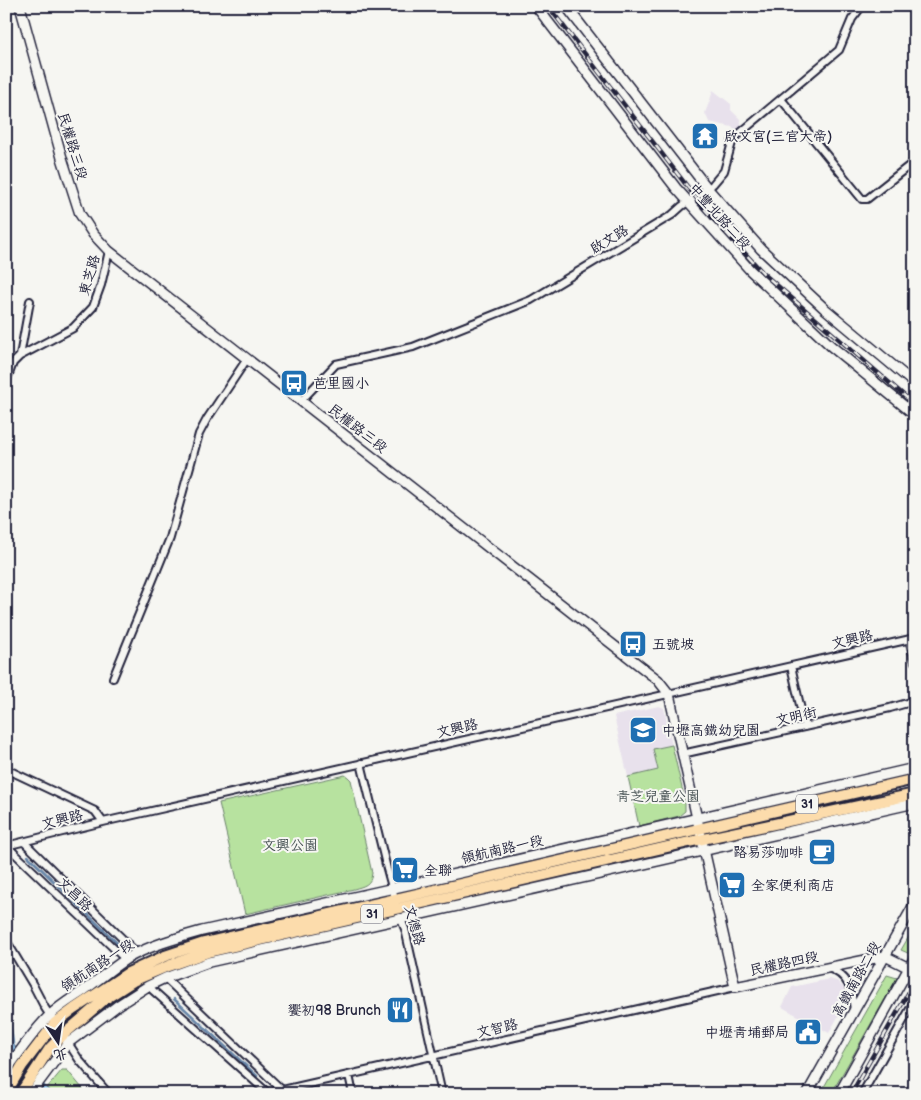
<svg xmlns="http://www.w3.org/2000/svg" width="921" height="1100" font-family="'Balsamiq Sans','LXGW WenKai TC',sans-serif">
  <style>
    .built { fill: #e8e1ec }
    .green { fill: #b7e29f; stroke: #6c826d }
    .water { fill: #94c7f0; stroke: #6685a8 }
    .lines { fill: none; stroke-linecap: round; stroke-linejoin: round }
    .stream { stroke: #6685a8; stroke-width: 2.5 }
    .street-casing { stroke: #22223b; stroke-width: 10 }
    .secondary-casing { stroke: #22223b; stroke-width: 12 }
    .primary-casing { stroke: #22223b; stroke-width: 14 }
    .street { stroke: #f6f6f2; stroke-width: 6 }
    .secondary { stroke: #f6f6f2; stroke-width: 9 }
    .primary { stroke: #fcdcac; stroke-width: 10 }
    .rail-casing { stroke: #22223b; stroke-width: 4.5 }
    .rail { stroke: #f6f6f2; stroke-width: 2.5; stroke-dasharray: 8; stroke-linecap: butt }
    .labels { text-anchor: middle; stroke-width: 4; stroke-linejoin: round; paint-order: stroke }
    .shield { fill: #f6f6f2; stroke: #626272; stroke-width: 1 }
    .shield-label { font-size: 12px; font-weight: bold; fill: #22223b }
    .poi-label { font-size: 14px; fill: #22223b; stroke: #f6f6f2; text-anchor: start }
    .street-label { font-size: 14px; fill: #22223b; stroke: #f6f6f2 }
    .park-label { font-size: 14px; fill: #475254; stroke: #f6f6f2 }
  </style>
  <rect width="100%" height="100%" fill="#f6f6f2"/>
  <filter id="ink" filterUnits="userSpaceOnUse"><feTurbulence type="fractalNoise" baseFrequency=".02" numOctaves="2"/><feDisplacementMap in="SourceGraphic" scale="10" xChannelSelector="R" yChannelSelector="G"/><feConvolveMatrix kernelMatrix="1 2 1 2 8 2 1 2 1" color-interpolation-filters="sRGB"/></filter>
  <g filter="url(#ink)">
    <!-- built -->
    <path class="built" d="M713 90 731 104V110L740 119 742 127 736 132 732 127 709 122 705 113 710 100Z
      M659 706 664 708 672 745 654 749 658 770 628 777 614 716Z
      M829 979 837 981 844 988 845 998 839 1015 829 1033 782 1007 792 987Z"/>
    <!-- green -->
    <path class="green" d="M672 745 685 801V811L679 816 639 826 628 777 658 770 653 749Z
      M345 775 348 777 351 780 372 873C371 885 364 886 354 889L245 914 219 803Z
      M915 926V945L910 954 901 950Z
      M887 975 897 978 831 1094H820Z
      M62 1070H67L87 1094H52L47 1088Z"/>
    <!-- water -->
    <path class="water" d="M6 990 14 1045 51 1094H6Z"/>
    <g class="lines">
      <!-- stream -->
      <path class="stream" d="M28 856 118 944
        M174 999 257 1076"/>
      <!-- street casing -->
      <g class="street-casing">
        <path id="street" d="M781 99 862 199H867L915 161
          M20 356 30 301
          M6 382 13 363 20 356 73 328 93 307 101 285 109 251
          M301 401 336 364 413 347 531 300 672 215 682 206 708 189 713 184 724 171 733 139 839 50 852 19 862 6
          M909 639 915 662
          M791 666 805 727
          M113 678 170 538 199 434 207 419 247 359
          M682 754 890 708 914 701 915 699
          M361 763 387 869 396 902
          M6 769 95 811 103 822
          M24 842 138 954
          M6 846 103 822 915 638
          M7 846 126 960
          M400 917 405 929 442 1094
          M6 940 33 985 45 1008 80 1061 109 1094
          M828 968C849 975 852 990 854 1011
          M165 978 281 1089
          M148 986 269 1094
          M349 1075 353 1094
          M265 1094 735 987
          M862 1094 915 1000"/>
      </g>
      <!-- secondary casing -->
      <g class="secondary-casing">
        <path id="secondary" d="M20 6 62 158 80 214 93 234 109 251 658 680 669 694 735 987 885 956 915 971
          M536 6 676 188 750 270 831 346 915 415
          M566 6 708 189 761 249 824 308 915 384
          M6 1071C19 1052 33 1032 49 1016 59 1006 71 999 83 991 97 981 111 969 126 959 148 946 177 938 202 931L412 884 915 768
          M32 1094 39 1082 68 1043 117 1006 148 986 165 978 209 962 915 803
          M807 1094 915 903
          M839 1094 915 957"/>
      </g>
      <!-- primary casing -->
      <g class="primary-casing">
        <path id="primary" d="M6 1093 22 1066 55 1023 74 1009 128 973 165 956 204 943 915 779
          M20 1094 50 1048 63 1035 105 999 133 981 168 966 208 952 689 842 915 794"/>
      </g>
      <!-- street -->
      <use href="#street" class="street"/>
      <!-- secondary -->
      <use href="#secondary" class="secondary"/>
      <!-- primary -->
      <use href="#primary" class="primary"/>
      <!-- rail casing -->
      <g class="rail-casing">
        <path id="rail" d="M548 6 707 212 765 275 915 405
          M851 1094 915 981"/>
      </g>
      <!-- rail -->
      <use href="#rail" class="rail"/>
    </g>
  </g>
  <!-- icons -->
  <defs>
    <g id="temple-square" transform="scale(1.4375)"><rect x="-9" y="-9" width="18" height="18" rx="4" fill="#1f6fb2" stroke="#f6f6f2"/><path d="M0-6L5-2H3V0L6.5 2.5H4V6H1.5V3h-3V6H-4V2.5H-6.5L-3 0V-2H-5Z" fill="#fff"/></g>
    <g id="bus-square" transform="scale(1.4375)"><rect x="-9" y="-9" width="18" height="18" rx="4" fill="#1f6fb2" stroke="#f6f6f2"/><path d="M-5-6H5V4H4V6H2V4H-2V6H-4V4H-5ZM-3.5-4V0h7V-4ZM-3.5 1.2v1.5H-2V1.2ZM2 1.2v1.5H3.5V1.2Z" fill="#fff"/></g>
    <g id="school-square" transform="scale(1.4375)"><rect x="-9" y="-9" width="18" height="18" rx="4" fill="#1f6fb2" stroke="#f6f6f2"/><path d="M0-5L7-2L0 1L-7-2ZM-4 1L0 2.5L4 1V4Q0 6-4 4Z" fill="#fff"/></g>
    <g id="cafe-square" transform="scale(1.4375)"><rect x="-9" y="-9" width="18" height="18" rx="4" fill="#1f6fb2" stroke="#f6f6f2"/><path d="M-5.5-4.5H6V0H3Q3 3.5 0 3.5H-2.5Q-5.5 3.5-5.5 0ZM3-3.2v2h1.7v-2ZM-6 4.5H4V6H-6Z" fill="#fff"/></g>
    <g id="supermarket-square" transform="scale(1.4375)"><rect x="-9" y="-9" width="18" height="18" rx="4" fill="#1f6fb2" stroke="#f6f6f2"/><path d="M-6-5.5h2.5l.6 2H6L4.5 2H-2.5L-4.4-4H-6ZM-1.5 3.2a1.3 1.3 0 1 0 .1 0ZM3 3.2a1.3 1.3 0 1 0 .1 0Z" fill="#fff"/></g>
    <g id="restaurant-square" transform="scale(1.4375)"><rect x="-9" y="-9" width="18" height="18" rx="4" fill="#1f6fb2" stroke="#f6f6f2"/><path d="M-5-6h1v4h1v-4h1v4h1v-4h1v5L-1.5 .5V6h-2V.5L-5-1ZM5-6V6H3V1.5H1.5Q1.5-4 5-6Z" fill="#fff"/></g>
    <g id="civic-square" transform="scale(1.4375)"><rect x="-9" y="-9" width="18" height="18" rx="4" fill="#1f6fb2" stroke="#f6f6f2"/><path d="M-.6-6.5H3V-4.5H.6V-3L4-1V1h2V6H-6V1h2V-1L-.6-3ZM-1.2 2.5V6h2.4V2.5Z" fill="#fff"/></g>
  </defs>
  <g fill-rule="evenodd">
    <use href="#temple-square" x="705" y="136"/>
    <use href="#bus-square" x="294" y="383"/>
    <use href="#bus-square" x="633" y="644"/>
    <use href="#school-square" x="643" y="730"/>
    <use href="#cafe-square" x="822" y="852"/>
    <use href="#supermarket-square" x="405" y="870"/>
    <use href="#supermarket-square" x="732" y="885"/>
    <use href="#restaurant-square" x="400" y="1010"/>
    <use href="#civic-square" x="808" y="1032"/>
  </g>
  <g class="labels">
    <!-- shield labels -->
    <g class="shield">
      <rect x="796" y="794.5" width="22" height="19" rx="4"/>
      <rect x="361" y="904.5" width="22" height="19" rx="4"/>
    </g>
    <g class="shield-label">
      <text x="807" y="808">31</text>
      <text x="372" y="918">31</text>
    </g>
    <!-- poi labels -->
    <g class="poi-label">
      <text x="724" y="141">啟文宮(三官大帝)</text>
      <text x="313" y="388">芭里國小</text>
      <text x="652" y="649">五號坡</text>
      <text x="662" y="735">中壢高鐵幼兒園</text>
      <text x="803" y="857" text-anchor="end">路易莎咖啡</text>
      <text x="424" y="875">全聯</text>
      <text x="751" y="890">全家便利商店</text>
      <text x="381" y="1015" text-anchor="end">饗初98 Brunch</text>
      <text x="789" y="1037" text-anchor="end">中壢青埔郵局</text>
    </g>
    <!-- street labels -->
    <g class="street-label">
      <text transform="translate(73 146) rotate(73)" y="5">民權路三段</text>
      <text transform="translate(720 216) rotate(48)" y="5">中豐北路二段</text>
      <text transform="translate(609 239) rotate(-31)" y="5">啟文路</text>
      <text transform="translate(89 275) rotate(-74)" y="5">東芝路</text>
      <text transform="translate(358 428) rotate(38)" y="5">民權路三段</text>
      <text transform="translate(852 639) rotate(-13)" y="5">文興路</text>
      <text transform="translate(796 716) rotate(-13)" y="5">文明街</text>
      <text transform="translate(457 728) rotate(-13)" y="5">文興路</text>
      <text transform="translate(62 819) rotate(-14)" y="5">文興路</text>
      <text transform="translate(502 849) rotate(-13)" y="5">領航南路一段</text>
      <text transform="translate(75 894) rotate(44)" y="5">文昌路</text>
      <text transform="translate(415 925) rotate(74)" y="5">文德路</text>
      <text transform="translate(784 963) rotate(-12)" y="5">民權路四段</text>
      <text transform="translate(97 965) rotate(-33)" y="5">領航南路一段</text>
      <text transform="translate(856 979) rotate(-61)" y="5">高鐵南路二段</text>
      <text transform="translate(497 1028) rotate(-13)" y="5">文智路</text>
    </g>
    <!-- park labels -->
    <g class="park-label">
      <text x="658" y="801">青芝兒童公園</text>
      <text x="290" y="850">文興公園</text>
    </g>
  </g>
  <!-- margin -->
  <rect width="921" height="1100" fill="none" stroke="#f6f6f2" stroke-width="25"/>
  <rect x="12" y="12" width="896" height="1075" fill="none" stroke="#22223b" stroke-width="2" filter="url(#ink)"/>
  <!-- north arrow -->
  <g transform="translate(58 1042) rotate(167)" stroke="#f6f6f2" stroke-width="4" paint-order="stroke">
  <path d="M0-4L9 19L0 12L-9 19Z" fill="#22223b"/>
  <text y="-8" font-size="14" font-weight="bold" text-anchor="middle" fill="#22223b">北</text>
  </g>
</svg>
